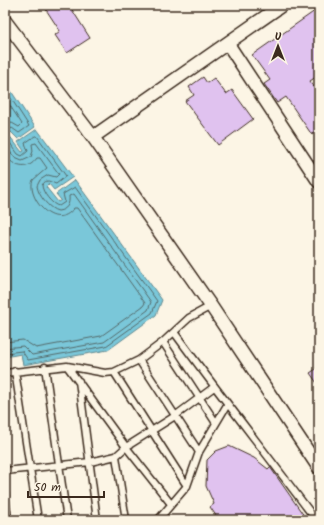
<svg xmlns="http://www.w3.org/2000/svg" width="324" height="525" font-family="Kalam,sans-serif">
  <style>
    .water { fill: #7ac7d9; stroke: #61888e }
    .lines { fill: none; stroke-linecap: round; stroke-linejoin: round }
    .shore { stroke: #546969; stroke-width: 1 }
    .building { fill: #e0c2ef; stroke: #3b2a1e }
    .service-casing { stroke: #3b2a1e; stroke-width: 9 }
    .minor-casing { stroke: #3b2a1e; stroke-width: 15 }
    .service { stroke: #fcf5e5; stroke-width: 6 }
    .minor { stroke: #fcf5e5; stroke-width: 12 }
  </style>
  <rect width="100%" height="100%" fill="#fcf5e5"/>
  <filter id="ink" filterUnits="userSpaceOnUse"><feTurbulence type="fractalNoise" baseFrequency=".025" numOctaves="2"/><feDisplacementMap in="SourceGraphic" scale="8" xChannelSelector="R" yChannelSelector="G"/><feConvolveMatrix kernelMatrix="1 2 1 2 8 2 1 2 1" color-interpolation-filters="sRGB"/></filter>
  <g filter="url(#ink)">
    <!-- water -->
    <path class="water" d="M5 82 35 127 18 139 11 132 8 134 22 152 24 151 18 142 37 129 73 177 54 190 49 184 46 187 58 202 61 200 56 194 75 180 162 300 156 315 108 350 23 365 21 354 5 357Z"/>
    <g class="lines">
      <!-- shore -->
      <path class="shore" d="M5 89 29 126 19 133 12 128 5 132
        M5 98 22 124 19 127 12 123 5 125
        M5 136 18 154 22 156 28 151 25 143 35 136H37L66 176 56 184C50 182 47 178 42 185 42 192 52 205 59 206L65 202 63 194 75 187 157 301 152 313 106 346 28 360 22 351 5 353
        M5 145 15 158 22 161 31 157 33 151 32 144 36 143 59 174 56 177 48 175 40 180 37 186C38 195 49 209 58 211 67 210 70 204 69 196L74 194 151 302 148 310 104 342 32 355 23 346 5 348
        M5 155C14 167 27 172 37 158H40L47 168 33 180C26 197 55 233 74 208H77L145 303 143 306 101 336 36 348 23 340 5 342"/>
    </g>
    <!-- building -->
    <path class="building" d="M43 5H69L90 38 67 53 55 35 60 31Z
      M319 8V75L310 81 319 94V130L312 135 286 97 277 103 264 84 270 80 252 55Z
      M203 77 207 83 214 78 226 94 232 90 253 119 218 145 185 101 194 95 189 87Z
      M319 367V386L310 373Z
      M229 446 254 458 268 469 270 467 307 520H219L210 507 214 504 206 486 207 460 216 451Z"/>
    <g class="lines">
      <!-- service casing -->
      <g class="service-casing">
        <path id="service" d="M174 332C220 395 269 457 316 520
          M163 342 216 423
          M139 360 199 452
          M45 367 67 520
          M15 371 38 520
          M114 372 187 486
          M5 373 67 366
          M79 381 97 520
          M116 456 126 520
          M5 471 90 462 116 456 126 447 175 416 214 387
          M5 494 8 520
          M171 504 126 447 67 366 105 373 114 372 139 360 163 342 189 318 211 306
          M158 520 187 486 199 452 227 405"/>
      </g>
      <!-- minor casing -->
      <g class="minor-casing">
        <path id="minor" d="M282 5 93 137 211 306 319 468
          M5 21 93 137
          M228 44 319 182"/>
      </g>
      <!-- service -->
      <use href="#service" class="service"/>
      <!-- minor -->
      <use href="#minor" class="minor"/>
    </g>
  </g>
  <!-- margin -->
  <rect width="324" height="525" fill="none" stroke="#fcf5e5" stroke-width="20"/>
  <rect x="10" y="10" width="304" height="505" fill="none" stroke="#3b2a1e" stroke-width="1.5" filter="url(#ink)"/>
  <!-- north arrow -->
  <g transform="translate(278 46)" stroke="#fcf5e5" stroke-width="3" paint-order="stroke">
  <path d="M0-3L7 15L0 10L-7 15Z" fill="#3b2a1e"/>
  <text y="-6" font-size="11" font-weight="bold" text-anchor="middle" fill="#3b2a1e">U</text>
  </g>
  <!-- scale -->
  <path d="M28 491v6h76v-6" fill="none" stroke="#3b2a1e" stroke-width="2"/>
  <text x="34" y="491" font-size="12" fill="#3b2a1e" stroke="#fcf5e5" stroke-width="3" paint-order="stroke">50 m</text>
</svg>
